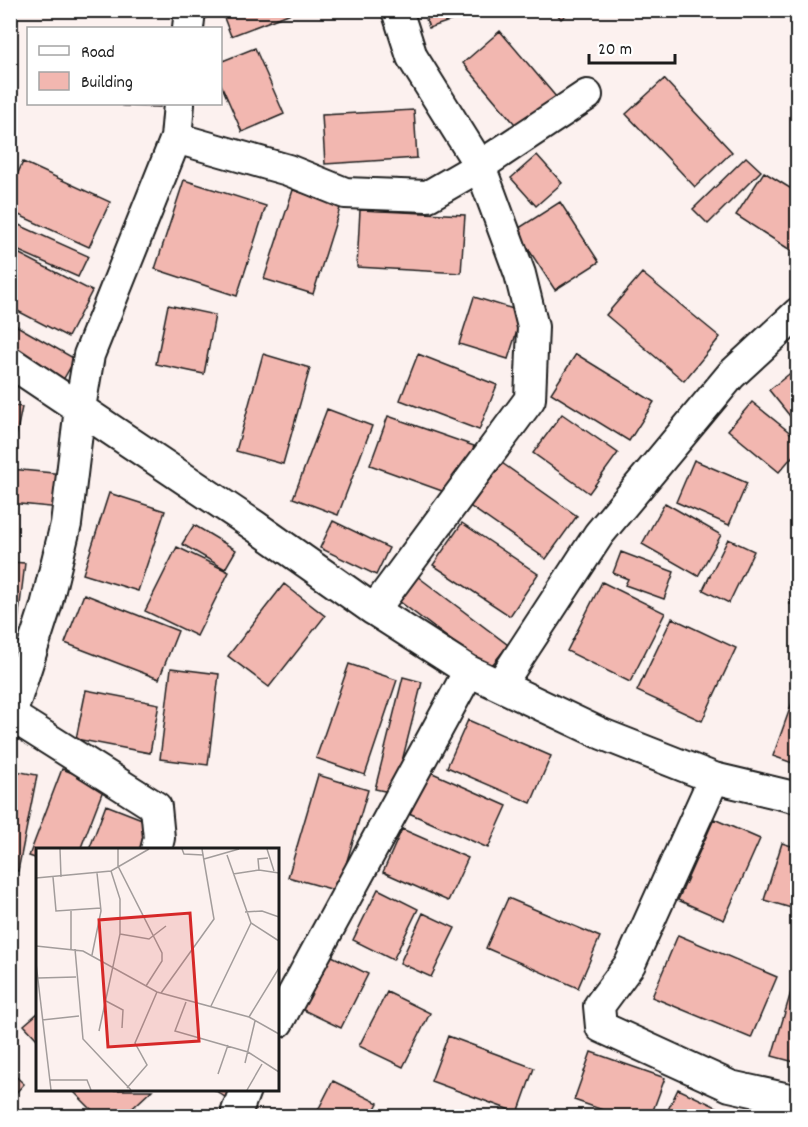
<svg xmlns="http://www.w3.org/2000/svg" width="808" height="1127" font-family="Dekko,sans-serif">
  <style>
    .building { fill: #f2b7b0; stroke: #1c1c1c; stroke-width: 1.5 }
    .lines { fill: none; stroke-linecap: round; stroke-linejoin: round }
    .street-casing { stroke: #1c1c1c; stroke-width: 34 }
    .street { stroke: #fff; stroke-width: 30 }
    .inset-road { fill: none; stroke: #a29c9b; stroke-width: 1.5 }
    .view { fill: #d62828; fill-opacity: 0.15; stroke: #d62828; stroke-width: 3 }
    .inset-edge { fill: none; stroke: #1c1c1c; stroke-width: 3 }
  </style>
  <rect width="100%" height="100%" fill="#fcf1ef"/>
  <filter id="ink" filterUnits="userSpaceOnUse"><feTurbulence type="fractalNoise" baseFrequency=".0167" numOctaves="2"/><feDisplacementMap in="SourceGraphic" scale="12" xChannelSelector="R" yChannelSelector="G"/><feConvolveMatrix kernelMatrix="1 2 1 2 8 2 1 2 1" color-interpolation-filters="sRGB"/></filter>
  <g filter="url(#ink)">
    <!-- building -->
    <path class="building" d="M221 10H299L231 36Z
      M423 10H482L429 28Z
      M554 10H572L561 19Z
      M500 31 557 98 520 130 463 63Z
      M255 48 284 114 242 132 220 82V62Z
      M664 79 732 152 695 187 626 114Z
      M123 104H160V107L123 106Z
      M414 110 417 158 325 164 322 115Z
      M537 155 562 183 536 206 511 178Z
      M746 157 761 171 708 224 693 209Z
      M23 162 110 202 89 247 10 211V190Z
      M764 172 798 193V255L736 215Z
      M184 180 266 206 237 296 155 269Z
      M293 190 341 205 313 294 264 279Z
      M560 202 599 262 555 290 516 230Z
      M360 210 465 215 461 273 357 267Z
      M10 221 88 256 78 277 10 247Z
      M10 249 92 291 68 337 10 307Z
      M642 273 720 337 684 381 606 315Z
      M474 297 523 312 508 359 459 344Z
      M168 305 215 315 204 374 156 364Z
      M10 322 75 359 63 380 10 350Z
      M263 354 310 368 283 464 236 451Z
      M418 354 497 385 479 430 400 400Z
      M576 354 654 402 629 441 551 393Z
      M798 367V426L769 390Z
      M752 402 798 439V450L779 472 728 430Z
      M10 405 22 407 12 456H10Z
      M327 409 372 426 338 515 293 498Z
      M562 414 618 453 589 493 533 453Z
      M388 416 474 446 456 496 370 465Z
      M492 456 577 516 546 559 461 500Z
      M694 460 747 483 729 525 676 502Z
      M10 469 64 474 60 508 10 503Z
      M109 493 165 511 138 591 83 574Z
      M665 503 721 535 698 576 642 544Z
      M333 521 389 548 376 575 320 548Z
      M462 523 538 574 510 616 433 565Z
      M194 525 236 550 225 569 182 544Z
      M728 539 754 551 729 603 703 590Z
      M177 547 229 572 197 636 145 611Z
      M621 552 674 572 664 599 625 585 628 579 613 573Z
      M10 562 25 563 18 621 10 620Z
      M798 566V605L790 604Z
      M413 573 508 645 489 669 395 598Z
      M602 582 665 613 630 682 567 651Z
      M284 584 325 616 269 687 228 656Z
      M84 594 178 631 159 679 65 643Z
      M672 618 736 648 702 721 637 691Z
      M349 664 397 680 365 775 316 758Z
      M171 668 219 674 208 765 160 759Z
      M403 677 422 682 394 793 375 789Z
      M798 686V765L773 756Z
      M86 690 159 704 150 753 76 739Z
      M468 720 551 756 531 803 447 767Z
      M62 769 105 785 80 850H38V859L29 856Z
      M10 770 37 775 18 871 10 869Z
      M428 771 507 806 488 848 409 813Z
      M318 775 368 790 338 891 288 877Z
      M106 805 152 823 142 850H89Z
      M714 819 760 839 724 920 678 900Z
      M402 829 468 858 448 901 383 872Z
      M782 843 798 848V910L764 900Z
      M378 889 418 909 393 960 353 940Z
      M508 898 600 937 578 988 486 948Z
      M423 913 455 928 431 977 400 963Z
      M678 935 777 977 751 1038 652 997Z
      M322 951 368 974 341 1028 295 1006Z
      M794 982 798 983V1063L772 1056Z
      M387 992 430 1013 403 1067 359 1046Z
      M38 1013V1040L24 1025Z
      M448 1036 534 1068 518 1113 431 1081Z
      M591 1052 665 1078 651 1116H620L574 1100Z
      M10 1071 24 1084 10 1099Z
      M333 1081 378 1103 371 1116H315Z
      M678 1089 721 1109 718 1116H665Z
      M78 1090H152L124 1116H98L75 1093Z
      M215 1090H237L229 1100Z"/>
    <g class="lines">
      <!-- street casing -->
      <g class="street-casing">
        <path id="street" d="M188 28 190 10
          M176 138 288 170 345 193 428 196 480 166 587 95
          M10 362 255 526 374 610 469 671 602 734 714 778 798 798
          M374 610 530 399 533 327 520 274 480 166 412 57 397 10
          M501 684 599 534 731 375 798 313
          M12 716 156 807 159 838 156 850
          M10 718 46 606 66 524 80 408 89 355 176 138 179 104
          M714 778 630 964 599 1006 601 1027 730 1086 798 1101
          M278 1022 469 671
          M238 1116 237 1111 245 1090"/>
      </g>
      <!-- street -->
      <use href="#street" class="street"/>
    </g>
  </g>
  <!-- overview -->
  <g transform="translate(36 848)">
    <rect width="243" height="243" fill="#fcf1ef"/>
    <path class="inset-road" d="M24 1 25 29M82 1V18L126 105V113L110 138M146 1 148 6 167 7M231 1 238 23M191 7 215 75 243 93M168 11 203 1M223 22 222 11 232 10M197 26 223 22 243 25M17 29 20 63 65 60M0 30 75 23 113 1M35 63V101M209 64 226 63 243 69M84 86 113 91 130 78M0 98 47 103 121 144 213 169 243 186M39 101 47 191 95 242M56 107 65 63 61 25M0 115 15 242M2 130 40 129M125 145 178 71 166 1M70 153 87 162 86 180M150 154 139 183 212 204 243 224M175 158 215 75M213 169 243 120M6 172 43 168M63 183 84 86V51L75 23M209 215 219 173M182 226 192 197M14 232H51L55 242M91 240 111 217 99 195 121 144M211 242 226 216"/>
    <path class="view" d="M154 65 163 193 72 199 63 72Z"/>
    <rect width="243" height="243" class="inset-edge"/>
  </g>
  <!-- margin -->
  <rect width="808" height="1127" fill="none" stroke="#fff" stroke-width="36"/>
  <rect x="18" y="18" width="772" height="1091" fill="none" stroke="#1c1c1c" stroke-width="2" filter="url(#ink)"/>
  <!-- legend -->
  <rect x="27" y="27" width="195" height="78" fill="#ffffff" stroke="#a4a4a4" stroke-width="1.5"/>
  <rect x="39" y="46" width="30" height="9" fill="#ffffff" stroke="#a4a4a4" stroke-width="1.5"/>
  <text x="81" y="57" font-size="18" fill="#1c1c1c">Road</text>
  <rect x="39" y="72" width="30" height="18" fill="#f2b7b0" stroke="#a4a4a4" stroke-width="1.5"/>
  <text x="81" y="87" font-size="18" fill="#1c1c1c">Building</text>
  <!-- scale -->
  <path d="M589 54v9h86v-9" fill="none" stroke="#1c1c1c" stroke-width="3"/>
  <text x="598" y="54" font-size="18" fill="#1c1c1c" stroke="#ffffff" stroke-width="4.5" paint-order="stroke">20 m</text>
</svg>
